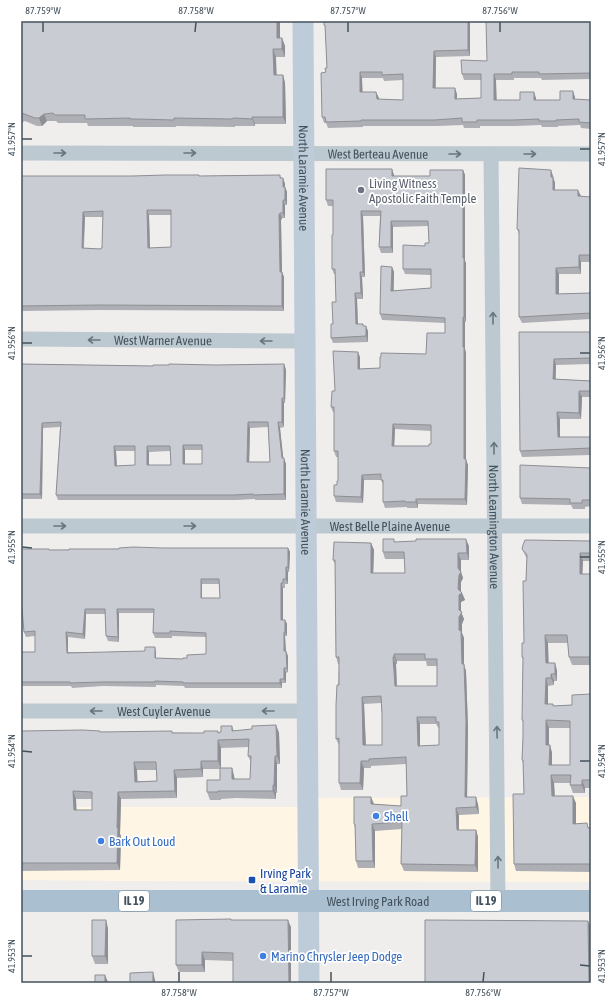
<svg xmlns="http://www.w3.org/2000/svg" width="612" height="1004" font-family="'Asap Condensed',sans-serif">
  <style>
    .commercial { fill: #fef5e4 }
    .lines { fill: none; stroke-linecap: round; stroke-linejoin: round }
    .street { stroke: #bcc9d1; stroke-width: 15 }
    .secondary { stroke: #beccd9; stroke-width: 21 }
    .primary { stroke: #aabfd0; stroke-width: 22 }
    .wall { fill: #adafb5; fill-rule: evenodd }
    .shaded-wall { fill: #8d8f94 }
    .building { fill: #c9ccd3; stroke: #8d8f94; fill-rule: evenodd }
    .oneway { stroke: #687680 }
    .ticks { fill: none; stroke: #44525d; stroke-width: 1.5 }
    .worship-dot { fill: #6b7280; stroke: #fff; stroke-width: 1.5 }
    .shop-dot { fill: #3f7fe0; stroke: #fff; stroke-width: 1.5 }
    .transit-dot { fill: #1a4fb4; stroke: #fff; stroke-width: 1.5 }
    .labels { text-anchor: middle; stroke-width: 3.5; stroke-linejoin: round; paint-order: stroke }
    .shield { fill: #fff; stroke: #7c868e; stroke-width: 1 }
    .shield-label { font-size: 12px; font-weight: bold; fill: #44525d }
    .street-label { font-size: 13px; fill: #44525d; stroke: #fff }
    .worship-label { font-size: 13px; fill: #5b616d; stroke: #fff; text-anchor: start }
    .shop-label { font-size: 13px; fill: #366cbe; stroke: #fff; text-anchor: start }
    .transit-label { font-size: 13px; fill: #164399; stroke: #fff; text-anchor: start }
    .neatline { fill: none; stroke: #44525d; stroke-width: 1.5 }
    .ticks-label { font-size: 10px; text-anchor: middle; fill: #44525d }
  </style>
  <rect width="100%" height="100%" fill="#f0eded"/>
  <!-- commercial -->
  <path class="commercial" d="M591 797V882L120 881 21 880V807H309L310 798Z"/>
  <g class="lines">
    <!-- street -->
    <g class="street">
      <path id="s1" d="M21 153 591 154"/>
      <path id="s2" d="M491 154 498 901"/>
      <path id="s3" d="M21 339 305 341"/>
      <path id="s4" d="M21 526H591"/>
      <path id="s5" d="M21 711H307"/>
    </g>
    <!-- secondary -->
    <path class="secondary" id="s6" d="M303 21 309 983"/>
    <!-- primary -->
    <path class="primary" id="s7" d="M21 901H591"/>
  </g>
  <!-- wall -->
  <path class="wall" d="M21 21H280V38H282L285 46V57H276V75H283L285 83 286 124H255V126H235V127L176 126V127H133V126H88L87 123H58L56 121H47L42 126H37L25 121 21 123Z
    M470 21V56L436 57V88L457 94V99L481 98V80H464L462 74 487 61 591 21V79L542 80 541 78H514V80H496V100H520L536 98V100H560L575 97V100H591V129L581 128 580 125 558 126V127H542L541 125 515 126H480V128H464L463 125 437 126H363V127L328 128 326 123H324L322 117 327 68 325 27 324 25ZM362 78H383L384 81 403 80V100L379 99 376 92H362Z
    M392 169 394 176H430L463 170 465 175V261L466 263V322H465V349L466 353V460L468 465 467 505 418 504V508H407V507L385 508 383 502V484L381 480H364L363 503 336 502 334 496 338 481V457H336L334 451V412H333L331 407 335 391 360 357V369L380 368 426 354 445 333V323L382 320 380 314 392 267 394 272V291L431 288V275L405 274 403 269 429 243 428 226 393 227V253H381L379 247 380 216H363L365 277H362L363 299H357L358 324 363 326 368 331V342L333 343 331 338 336 302 335 274H334L332 269 333 235V206H328L326 200ZM395 429 431 431V444L429 446H394Z
    M280 175 281 178H283L285 184V187L287 192V205H285V218H282L281 220 282 272 284 277V311L100 310 21 311V176H199ZM149 215H171V247L150 248ZM85 217H103L102 248 101 249 84 248Z
    M553 176 555 183V190L581 197H591V262H581V274H559V294L591 293V319L522 323 519 317V234L517 229Z
    M519 332H591V364L556 365V379L591 381V397H582L581 419H560V437H591V455L522 457 520 451Z
    M21 364 153 366 169 365H216L284 364 286 370 285 403H284V427L280 428 283 458 286 464V500H255V499L236 500H58L56 495 60 427 43 428 42 499H21ZM268 427 270 462H249L250 428ZM185 450H202V464H185ZM116 451H135V465L117 466ZM170 451 171 465H149V452Z
    M591 468V506L585 507V509H573L571 505 522 504 520 498Z
    M591 541V561H583L582 574H591V665H572L569 657 568 643H548V663H555L557 671V681H554V685L548 686V704L553 706 572 705 591 694V788H585V793H573L570 785V783H554L555 796 576 803V824L591 828V872L516 871 514 864 524 794 523 763 522 760 523 737V722L522 720 523 660 522 657 524 643 527 559 522 549ZM549 728H570V765H552V753L550 745H549Z
    M395 542 469 546V560H461V572L463 578 461 582V591L462 593 465 600 461 602V612L464 619 462 624V633L464 638V665L466 671 468 728 467 797 478 804 479 814 459 815V830H476L478 837V872L404 871 401 864 402 829 375 831V868H358L356 861 355 828 354 824 374 804 401 806 407 796 406 764 371 766V768H364L363 790H341L339 783V745L336 739 339 664H338L336 657 335 564 333 560 371 543 374 550 373 573H405V559H385L383 552ZM397 661H426L427 666H437V686H397L396 664H397ZM381 703 382 714V745H366L364 704ZM420 724H436L439 729V745L420 746Z
    M163 548H288L290 552 289 572H288V584H285V588H283V620H285L287 624V636H285L286 651 288 656V672L286 673V683H282V688H185L184 686 156 685V687L103 686 72 688 71 686H21V652H35V636L26 637 24 632 23 613H21V549L50 550ZM202 584H219L220 598H202ZM119 613H154L153 633 155 638H172V636L206 637V654L183 659 156 658V652H68V637L85 639 86 614H105L106 636 108 641 119 642Z
    M276 725 279 733 280 764H277V793H276V799L236 798 221 799V800H210L207 792 220 780V769H203V777L177 778V798L121 799 120 834 121 836 120 870 21 871V731L204 733 218 731V733L221 732 232 726 234 731 252 729ZM249 747 248 756 251 762 250 779H235L234 776 232 768H221V748ZM137 770H156L157 781H137ZM76 799H92V810H76Z
    M231 920 291 927V983H233V961L205 960V972H179L176 965Z
    M108 928V964H95L92 956Z"/>
  <!-- shaded-wall -->
  <path class="shaded-wall" d="M277 21H280V46L277 38Z
    M468 21H470V56L468 50Z
    M282 38 285 46V57L282 49Z
    M273 49 276 57 277 83 274 75Z
    M434 51 436 57 435 94 433 88Z
    M360 72 362 78 363 99 360 92Z
    M494 74 496 80 497 106 494 100Z
    M283 75 285 83 286 124 283 117Z
    M455 88 457 94V105L455 99Z
    M573 91 575 97V106L573 99Z
    M376 92 379 98V105L377 99Z
    M534 92 536 98V106L534 100Z
    M44 114 47 121 42 126 39 118Z
    M252 117 255 124V126L252 119Z
    M392 169 394 175V181L392 176Z
    M463 170 465 175V261L466 263V322L464 317 463 258Z
    M551 170 553 176V183L551 177Z
    M553 177 555 183V196L553 190Z
    M283 178 285 184V192L283 187Z
    M285 187 287 192V205L285 200Z
    M578 190 581 196V203L578 196Z
    M283 200 285 205V218L283 213Z
    M147 210 149 215 150 253 148 248Z
    M361 211 363 216 365 277 363 272Z
    M83 212 85 217 83 254 82 248Z
    M280 213 282 218 281 220 282 277 280 272 279 215Z
    M391 221 393 227V253L391 247Z
    M579 255 581 262V274L579 267Z
    M392 267 394 272 393 296 391 291Z
    M556 268 559 274V300L556 294Z
    M282 272 284 277V311L282 306Z
    M360 272 362 277 363 299 361 293Z
    M355 293 357 299 358 330 356 324Z
    M463 317 465 322V349L466 353V460L468 465 467 505 465 499 464 459 463 347Z
    M366 326 368 331V342L366 336Z
    M358 352 360 357V374L358 369Z
    M554 359 556 365 555 385 553 379Z
    M284 364 286 370 285 403 284 398Z
    M579 391 582 397 581 419 579 413Z
    M282 398 284 403V427L282 422Z
    M557 412 560 419V443L558 437Z
    M248 422 250 428 249 467 247 462Z
    M278 422 280 428 284 464 282 458Z
    M42 423 43 428 42 499 40 494Z
    M393 424 395 429 394 451 392 446Z
    M183 445 185 450V469L183 464Z
    M114 446 116 451 117 471 115 466Z
    M147 446 149 452V471L147 465Z
    M284 458 286 464V500L284 494Z
    M362 475 364 480 363 503 361 497Z
    M416 499 418 504V508L416 502Z
    M466 539 469 546V560L467 553Z
    M371 543 374 550 373 580 371 573Z
    M288 548 290 552 289 572 288 567Z
    M458 553 461 560V572L463 578 461 582V594L462 593 465 600 461 602V612L464 619 462 624V633L464 638V665L466 671 468 728 467 804 465 797 462 664 459 630Z
    M580 553 583 561 582 582 580 574Z
    M286 567 288 572V584L286 579Z
    M201 579 202 584V602L201 598Z
    M281 583 283 588V624L281 620Z
    M85 609 86 614 85 639 83 634Z
    M117 609 119 613V642L118 637Z
    M285 620 287 624V636L285 632Z
    M66 632 68 637V657L67 653Z
    M284 632 285 636 286 655 284 651Z
    M545 635 548 643 549 671 546 663Z
    M155 647 156 652V663L155 658Z
    M286 651 288 656V672L287 668Z
    M394 654 397 661V664L394 657Z
    M393 657 396 664 397 693 395 686Z
    M555 663 557 671V681L555 674Z
    M284 668 286 673V683L284 679Z
    M551 674 554 681V685L551 678Z
    M546 678 548 686V711L545 704Z
    M280 679 282 683V688L280 683Z
    M362 697 364 704 366 752 363 745Z
    M417 717 420 724V753L418 746Z
    M546 720 549 728V753L546 745Z
    M276 725 279 733 280 764 277 756Z
    M218 740 221 748V769L218 761Z
    M550 745 552 753V773L549 765Z
    M275 756 277 764V793L274 785Z
    M201 761 203 769V777L201 769Z
    M361 761 364 768 363 790 360 783Z
    M134 762 137 770 138 789 135 782Z
    M232 768 234 776 235 787 232 779Z
    M174 770 177 778V798L175 791Z
    M551 775 554 783 555 804 552 796Z
    M582 780 585 788V793L582 785Z
    M273 785 276 793V799L273 791Z
    M73 791 76 799 77 818 74 810Z
    M118 792 121 799 120 834 121 836 120 870 117 863V828Z
    M573 796 576 803V832L573 824Z
    M371 797 374 804H371Z
    M476 797 478 804 479 814 476 807Z
    M456 808 459 815V837L457 830Z
    M372 824 375 831V868L373 861Z
    M476 830 478 837V872L475 865Z
    M106 920 108 928V964L105 956Z
    M288 920 291 927V983H289Z
    M588 921 591 928V983H589Z
    M202 952 205 960V972L202 965Z
    M153 972 155 980V983H153Z
    M105 975 108 982V983H105Z"/>
  <!-- building -->
  <path class="building" d="M21 21H277V38H282V49H273L274 75H283V117H252V119L233 118 232 119 174 118V120L136 119H130V118L85 119V115H55L53 113 44 114 39 118H35L22 113 21 114Z
    M324 21H468V50L434 51 433 88H455V99L481 98V74H462L461 60 487 61 486 21H591V73L539 74V72H512V74H494V100H520V92H534V100H560V91H573V99L591 100V123L579 122V119L556 120V121H539V119L513 120H477V122H462V118L435 120H361V121L326 122 325 117H322L321 73 326 72 325 68H327L325 25H324ZM360 72H382V75L403 74V100L377 99 376 92H360Z
    M519 168 551 170V177H553V190H578V196L591 197V255H579V267L556 268V294L591 293V313L519 317V230L517 229Z
    M326 169H392V176H430V170H463V258H464V317H463V347H464V459H466L465 499H416V502H405V501L383 502V480H381V474L362 475 361 497 334 496V485H337V481H338V451H334V407H331L332 391H335L333 351 358 352V369L380 368V357H381V353L426 354 427 333H445V318L380 314 381 266 392 267 391 291 431 288V269H403V245L425 246V243H429L428 221H391V247H379L381 211H361L363 272H360L361 293H355L356 324H363V326H366V336L331 338V324H333L332 302H336L335 269H332V235H333V200H326ZM393 424 431 425V444H429V446H392Z
    M165 175H199V176L280 175V178H283V187H285V200H283V213H280L279 215 280 272H282V306L98 305 21 306V176H132ZM147 210H171V247L148 248ZM103 211 102 248H101V249L82 248 83 212Z
    M519 332H591V362V358L554 359 553 379 591 381V391H579V413L557 412 558 437H591V448L520 451Z
    M21 364 153 366V365H169V364L216 365 284 364V398H282V422H278L282 458H284V494L253 495V494L234 495H56L61 422 42 423 40 494H21ZM248 422H268L270 462H247ZM183 445H202V464H183ZM114 446H135V465L115 466ZM147 446H170L171 465H147Z
    M520 465 591 468V500H582V503H570V499L520 498Z
    M383 539H394V542L416 541V539H466L467 553H458V568L461 572 459 575 458 589 462 593 459 595V610L462 612 459 617V630L461 631 462 664H464L466 721 465 797H476V807L456 808 457 830H476L475 865 401 864 402 822 372 824 373 861H356L355 824H354V797H371V804L401 806V796H407L406 757 369 759V761H361L360 783H339V738L336 739V705L337 685H339V657H336L335 560H333L334 542 371 543V573H405L404 552H383ZM394 654H425V659H437V686H395L393 657H394ZM381 696 382 714V745H363L362 697ZM417 717H436V722H439V745L418 746Z
    M525 540 591 541V553H580V574H591V657H569L567 635H545L546 663H555V674H551V678H546L545 704H553V706L572 705V695L591 694V780H582V785H570L571 775H551L552 796H573V824L587 823 588 828H591V864H514L513 794H524L523 760H522L523 737V720H522L523 657H522V643H524L523 581H526L527 555 522 549 523 545ZM546 720 570 721V765H549L550 745H546Z
    M133 547 163 548H288V567H286V579H283V583H281V620H285V632H284V651H286L287 668H284V679H280V683H183V682L155 681V682H101L70 683V682H21V652H35V631L24 632 22 609H21V549H49V550H69V549H119V548ZM201 579H219L220 598H201ZM85 609H105L106 636 118 637 117 609H154L153 633H170V631L206 633V654L187 655V658H183V659L155 658V647H145V651L67 653 66 632 83 634Z
    M276 725 277 756H275L274 785H273V791H218V792H207V780H220V768H232V779H250L251 756H248L249 739 218 740V761H201V769L174 770 175 791 118 792 117 828H118L117 863H21V731L83 730 100 731V732L172 731V733H204V731H218V733L221 732V726H232V731L252 729V726ZM134 762H156L157 781 135 782ZM73 791 92 792V810H74Z
    M231 919V920H288L289 983H233V953L202 952V965H176V920Z
    M92 920H106L105 956H92Z
    M425 920 588 921 589 983H425Z
    M153 972V983H130V973Z
    M95 975H105V983H95Z"/>
  <!-- one-way arrows -->
  <defs><path id="oneway-shaft" d="M-6 0H5M1.5-3L5.5 0L1.5 3" fill="none" stroke-width="1.6" stroke-linecap="round" stroke-linejoin="round"/></defs>
  <g class="oneway">
    <use href="#oneway-shaft" transform="translate(60 153)"/>
    <use href="#oneway-shaft" transform="translate(190 153)"/>
    <use href="#oneway-shaft" transform="translate(455 154)"/>
    <use href="#oneway-shaft" transform="translate(530 154)"/>
    <use href="#oneway-shaft" transform="translate(493 318) rotate(-90)"/>
    <use href="#oneway-shaft" transform="translate(94 340) rotate(-180)"/>
    <use href="#oneway-shaft" transform="translate(266 341) rotate(-180)"/>
    <use href="#oneway-shaft" transform="translate(494 448) rotate(-90)"/>
    <use href="#oneway-shaft" transform="translate(60 526)"/>
    <use href="#oneway-shaft" transform="translate(190 526)"/>
    <use href="#oneway-shaft" transform="translate(96 711) rotate(180)"/>
    <use href="#oneway-shaft" transform="translate(268 711) rotate(180)"/>
    <use href="#oneway-shaft" transform="translate(497 732) rotate(-91)"/>
    <use href="#oneway-shaft" transform="translate(498 862) rotate(-90)"/>
  </g>
  <!-- ticks -->
  <path class="ticks" d="M43 32V22M195 32 196 22M348 32V22M500 32V22M22 139H32M580 149H590M22 343H32M580 353H590M22 547 32 548M580 557H590M22 751 32 752M580 761H590M22 956H32M580 965 590 966M179 982V972M331 982V972M483 982 484 972"/>
  <!-- markers -->
  <circle class="worship-dot" cx="361" cy="190" r="4"/>
  <g class="shop-dot">
    <circle cx="376" cy="816" r="4"/>
    <circle cx="101" cy="841" r="4"/>
    <circle cx="263" cy="956" r="4"/>
  </g>
  <rect class="transit-dot" x="248" y="876" width="8" height="8" rx="2"/>
  <g class="labels">
    <!-- shield labels -->
    <g class="shield">
      <rect x="119" y="891" width="30" height="20" rx="3"/>
      <rect x="471" y="891" width="30" height="20" rx="3"/>
    </g>
    <g class="shield-label">
      <text x="134" y="905">IL 19</text>
      <text x="486" y="905">IL 19</text>
    </g>
    <!-- street labels -->
    <g class="street-label">
      <text dy="5" stroke="none"><textPath href="#s1" startOffset="357">West Berteau Avenue</textPath></text>
      <text dy="5" stroke="none"><textPath href="#s6" startOffset="157">North Laramie Avenue</textPath></text>
      <text dy="5" stroke="none"><textPath href="#s3" startOffset="142">West Warner Avenue</textPath></text>
      <text dy="5" stroke="none"><textPath href="#s6" startOffset="481">North Laramie Avenue</textPath></text>
      <text dy="5" stroke="none"><textPath href="#s4" startOffset="369">West Belle Plaine Avenue</textPath></text>
      <text dy="5" stroke="none"><textPath href="#s2" startOffset="373">North Leamington Avenue</textPath></text>
      <text dy="5" stroke="none"><textPath href="#s5" startOffset="143">West Cuyler Avenue</textPath></text>
      <text dy="5" stroke="none"><textPath href="#s7" startOffset="357">West Irving Park Road</textPath></text>
    </g>
    <!-- worship labels -->
    <g class="worship-label">
      <text x="369" y="188">Living Witness<tspan x="369" dy="15">Apostolic Faith Temple</tspan></text>
    </g>
    <!-- shop labels -->
    <g class="shop-label">
      <text x="384" y="821">Shell</text>
      <text x="109" y="846">Bark Out Loud</text>
      <text x="271" y="961">Marino Chrysler Jeep Dodge</text>
    </g>
    <!-- transit labels -->
    <g class="transit-label">
      <text x="260" y="878">Irving Park<tspan x="260" dy="15">&amp; Laramie</tspan></text>
    </g>
  </g>
  <!-- border -->
  <rect width="612" height="1004" fill="none" stroke="#ffffff" stroke-width="44"/>
  <rect x="22" y="22" width="568" height="960" class="neatline"/>
  <g class="ticks-label">
    <text x="43" y="14">87.759°W</text>
    <text x="196" y="14">87.758°W</text>
    <text x="348" y="14">87.757°W</text>
    <text x="500" y="14">87.756°W</text>
    <text transform="translate(11 139) rotate(-90)" y="4">41.957°N</text>
    <text transform="translate(601 149) rotate(-90)" y="4">41.957°N</text>
    <text transform="translate(11 343) rotate(-90)" y="4">41.956°N</text>
    <text transform="translate(601 353) rotate(-90)" y="4">41.956°N</text>
    <text transform="translate(11 547) rotate(-90)" y="4">41.955°N</text>
    <text transform="translate(601 557) rotate(-90)" y="4">41.955°N</text>
    <text transform="translate(11 751) rotate(-90)" y="4">41.954°N</text>
    <text transform="translate(601 761) rotate(-90)" y="4">41.954°N</text>
    <text transform="translate(11 956) rotate(-90)" y="4">41.953°N</text>
    <text transform="translate(601 966) rotate(-90)" y="4">41.953°N</text>
    <text x="179" y="996">87.758°W</text>
    <text x="331" y="996">87.757°W</text>
    <text x="483" y="996">87.756°W</text>
  </g>
</svg>
